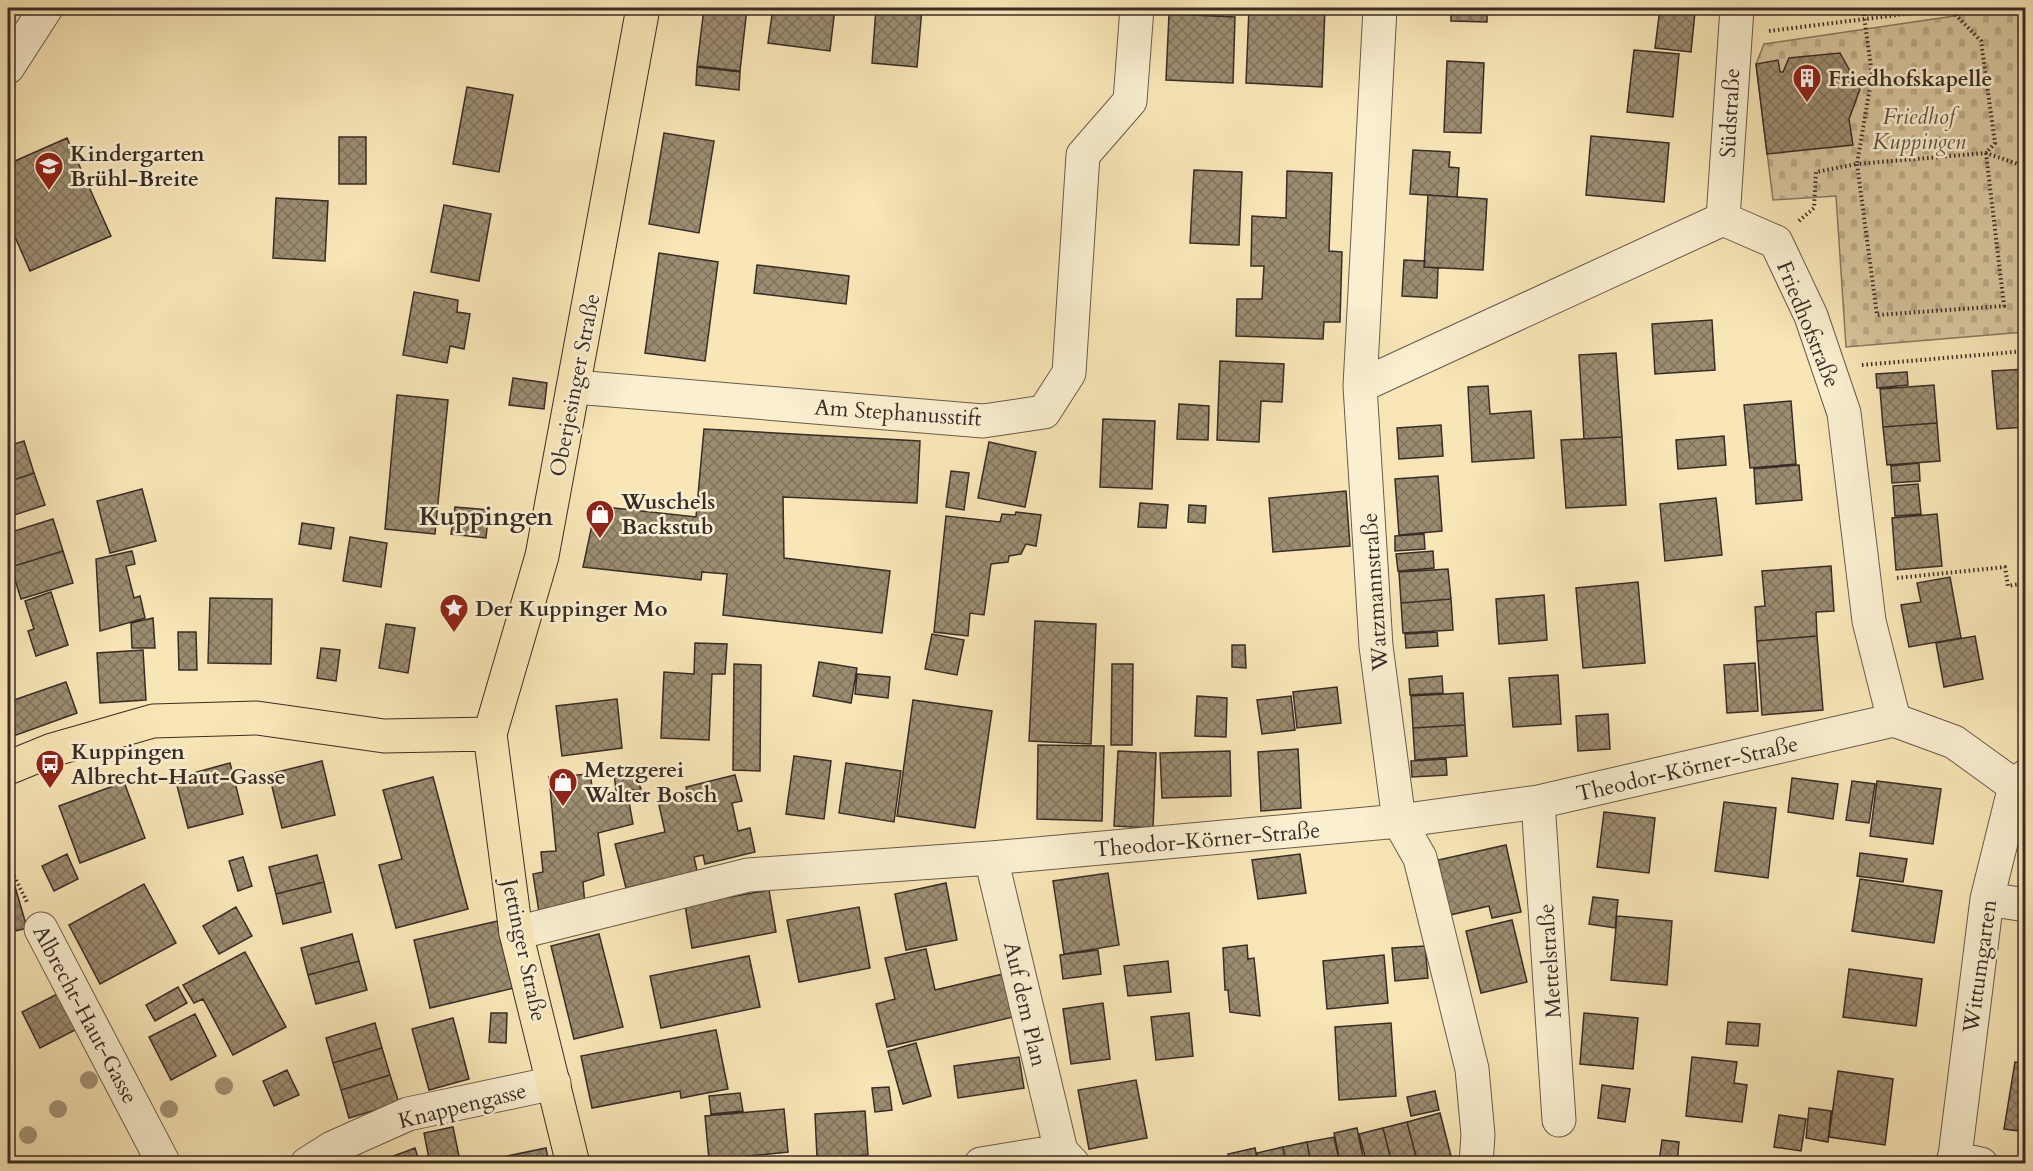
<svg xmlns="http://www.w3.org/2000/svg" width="2033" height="1171" font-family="Cardo,serif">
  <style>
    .cemetery { fill: url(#cemetery-stones); stroke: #887962; stroke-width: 1.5 }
    .building { fill: url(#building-cross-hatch); stroke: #392c27; stroke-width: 1.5 }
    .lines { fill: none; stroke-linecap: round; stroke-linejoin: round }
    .minor-casing { stroke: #695a4b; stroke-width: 35 }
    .major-casing { stroke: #392c27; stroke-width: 35 }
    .path { stroke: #392c27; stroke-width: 4; stroke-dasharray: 1.5 3; stroke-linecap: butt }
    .minor { stroke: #faefd0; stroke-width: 33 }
    .major { stroke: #f8e6b6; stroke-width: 33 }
    .tree { fill: #a59578 }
    .labels { text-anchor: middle; stroke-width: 5; stroke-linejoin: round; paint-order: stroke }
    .poi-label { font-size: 22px; font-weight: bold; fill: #392c27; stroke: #faefd0; text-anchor: start }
    .street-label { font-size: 22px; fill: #392c27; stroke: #faefd0 }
    .park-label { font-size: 22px; font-style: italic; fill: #615245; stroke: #faefd0 }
    .quarter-label { font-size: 26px; font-weight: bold; fill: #392c27; stroke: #faefd0 }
  </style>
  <defs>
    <pattern id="cemetery-stones" width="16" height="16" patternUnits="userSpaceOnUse" patternTransform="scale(1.5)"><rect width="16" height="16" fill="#d8c69e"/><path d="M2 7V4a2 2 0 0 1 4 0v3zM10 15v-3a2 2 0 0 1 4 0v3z" fill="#baaa88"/></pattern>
    <pattern id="building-cross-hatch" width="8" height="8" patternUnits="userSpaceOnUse" patternTransform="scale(1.5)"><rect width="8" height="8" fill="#9c8d71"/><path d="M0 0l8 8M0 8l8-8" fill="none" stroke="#80735d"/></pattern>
  </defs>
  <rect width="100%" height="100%" fill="#f8e6b6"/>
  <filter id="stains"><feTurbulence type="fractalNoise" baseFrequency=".00333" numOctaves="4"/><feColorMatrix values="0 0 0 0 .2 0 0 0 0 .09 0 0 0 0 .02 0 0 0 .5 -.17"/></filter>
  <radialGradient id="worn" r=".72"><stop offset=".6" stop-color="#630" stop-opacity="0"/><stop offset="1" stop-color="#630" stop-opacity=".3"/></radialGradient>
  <!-- cemetery -->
  <path class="cemetery" d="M2008 8H2025V332L1846 347 1836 196 1773 200 1756 64 1764 44Z"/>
  <!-- building -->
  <path class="building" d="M704 8H747L740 71 697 66Z
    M773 8H835L830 51 768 43Z
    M876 8H922L917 67 872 63Z
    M1249 8H1325L1322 87 1246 83Z
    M1451 8H1487V22L1451 21Z
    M1660 8 1695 12 1691 52 1655 48Z
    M1169 14 1235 17 1233 83 1166 80Z
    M1634 50 1679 54 1673 117 1627 112Z
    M1840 53 1860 89 1849 119 1853 145 1767 154 1756 64 1778 60 1780 72H1783L1789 58Z
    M1447 61 1484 63 1481 133 1444 132Z
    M697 67 740 72 739 90 696 85Z
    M467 87 513 95 499 172 453 164Z
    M664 133 714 141 699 233 649 224Z
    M1591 136 1669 143 1664 202 1586 195Z
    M339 137H366V184H339Z
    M67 138 111 236 30 271 8 221V164Z
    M1413 150 1450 152 1449 167 1459 168 1457 197 1410 194Z
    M1194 170 1242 172 1239 245 1190 243Z
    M1287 171 1332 173 1329 251 1342 252 1340 322H1324L1323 339 1236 336 1237 299H1262L1264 266H1251L1252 216 1286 218Z
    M1428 195 1487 199 1483 270 1424 267Z
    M276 198 328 201 325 261 273 258Z
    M444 205 491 214 479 281 431 272Z
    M659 253 718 262 705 361 645 353Z
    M1404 260 1425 261 1424 267 1438 268 1437 298 1402 296Z
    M757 265 849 276 846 304 754 293Z
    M414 292 458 300 457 312 470 314 464 349 450 346 447 363 403 355Z
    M1712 320 1715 370 1655 374 1652 324Z
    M1616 353 1622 437 1584 439 1579 355Z
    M1220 361 1284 364 1282 402 1261 401 1259 442 1217 440Z
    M2026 369V427L1997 429 1992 371Z
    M1907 372 1908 385 1877 388 1876 374Z
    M513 378 547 383 544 409 509 405Z
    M1934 385 1937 423 1883 427 1880 389Z
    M1488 386 1490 414 1531 411 1534 458 1472 462 1468 387Z
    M397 395 448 400 435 534 385 529Z
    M1791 401 1796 464 1750 468 1744 405Z
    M1179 404 1209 406 1208 440 1177 439Z
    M1103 419 1155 421 1152 489 1100 487Z
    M1937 423 1940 461 1887 465 1883 427Z
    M1441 425 1443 456 1399 459 1397 428Z
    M704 429 920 441 917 503 783 497 784 558 890 571 882 633 723 615 727 574 702 572 701 580 583 567 596 506 696 517Z
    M1724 436 1726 465 1678 469 1676 440Z
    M1622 437 1626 505 1566 508 1561 440Z
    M24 441 34 473 8 482V446Z
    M989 442 1036 452 1025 507 978 498Z
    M1919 463 1920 481 1892 483 1891 466Z
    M1799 465 1802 500 1756 504 1754 469Z
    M951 471 969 473 964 510 946 507Z
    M34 473 45 505 8 517V482Z
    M1438 476 1442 531 1399 535 1395 479Z
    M1918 484 1921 514 1895 516 1893 486Z
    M142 489 156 541 110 553 97 501Z
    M1346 491 1350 546 1273 552 1269 498Z
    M1716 498 1722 555 1665 561 1660 504Z
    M1140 503 1168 505 1166 528 1138 527Z
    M1189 505 1206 506 1205 523 1188 522Z
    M455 507 489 510 486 538 451 534Z
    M1016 512 1041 515 1036 546 1026 544 1021 554 1009 556 1008 562 991 564 984 615 970 613 968 636 934 632 946 516 1000 522 1002 514 1015 515Z
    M1937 514 1942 566 1896 570 1892 518Z
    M53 519 63 551 11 567 8 556V533Z
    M302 523 334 528 331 549 299 544Z
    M1424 534 1425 549 1395 551V536Z
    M350 537 387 543 381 587 343 581Z
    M63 551 73 583 21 599 11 567Z
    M132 551 135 564 126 566 134 598 140 596 145 618 100 631 96 559Z
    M1433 551 1434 568 1398 571 1396 554Z
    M1831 566 1834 611 1816 612 1817 636 1757 641 1755 607 1765 606 1762 571Z
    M1448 569 1451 599 1401 603 1399 572Z
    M1950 577 1961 638 1909 647 1901 605 1921 602 1917 583Z
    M1638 582 1645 663 1583 668 1576 588Z
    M51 592 68 645 36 656 28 631 34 629 25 601Z
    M1544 595 1547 640 1499 644 1496 599Z
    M210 598 272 599 271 664 208 663Z
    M1451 599 1453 630 1403 633 1401 603Z
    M153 618 155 648H132L131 623Z
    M1035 621 1096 624 1091 744 1029 741Z
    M386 624 415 628 408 673 379 668Z
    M178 632H196L197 670H179Z
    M1437 632 1438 646 1406 648 1405 634Z
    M932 634 964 640 957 675 925 669Z
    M1817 636 1823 710 1762 715 1757 641Z
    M1975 636 1983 679 1944 687 1936 643Z
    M695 643 727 644 725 674H712L709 740 661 738 664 672 694 674Z
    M1232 645H1245L1246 668 1232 667Z
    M321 648 340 650 336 681 317 678Z
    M143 650 146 700 100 703 97 653Z
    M819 662 857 668 851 703 813 696Z
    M1755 663 1758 711 1727 713 1724 665Z
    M734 664 761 665 760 771 733 770Z
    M1112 664H1133L1132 745H1111Z
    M857 674 890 677 888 698 855 694Z
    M1558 675 1561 724 1513 727 1509 678Z
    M1442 676 1443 693 1410 695 1409 679Z
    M66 682 77 713 8 738V702Z
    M1337 687 1341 723 1297 728 1293 692Z
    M1463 693 1465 725 1413 728 1411 696Z
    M1197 696 1227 698 1226 737 1195 736Z
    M1291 696 1295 730 1262 734 1257 700Z
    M617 699 622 748 562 756 556 706Z
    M913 700 992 711 975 828 897 816Z
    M1608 714 1610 749 1578 751 1576 716Z
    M1465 725 1467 756 1415 760 1413 728Z
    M1038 745 1104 746 1102 821 1037 819Z
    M1298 749 1301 808 1261 811 1258 752Z
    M1118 751 1156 753 1153 828 1114 826Z
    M1230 751 1231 796 1162 798 1160 753Z
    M794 756 831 761 824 819 786 814Z
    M1446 759 1447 775 1412 777 1411 761Z
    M322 761 335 815 282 828 269 774Z
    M230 763 243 814 188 828 175 778Z
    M846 763 901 771 894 822 839 813Z
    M634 771 641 789 627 791 633 824 598 833 604 875 583 882 585 905 539 912 533 874 543 872 541 852 556 851 549 777 590 774 593 792 616 791 614 773Z
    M735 775 742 801 732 803 738 831 750 828 755 852 705 864 703 855 694 857 697 871 626 888 615 844 665 832 659 805 689 798 686 787Z
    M433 777 468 909 396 928 379 865 402 859 383 790Z
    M1792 778 1838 784 1833 819 1788 812Z
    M1852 781 1875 784 1869 823 1846 820Z
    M1877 781 1941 789 1933 844 1870 836Z
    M124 782 145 838 80 863 59 806Z
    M1724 802 1776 808 1768 878 1715 871Z
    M1604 812 1655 818 1649 873 1597 867Z
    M1506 845 1521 912 1492 918 1489 906 1450 915 1438 860Z
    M1860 853 1907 859 1903 882 1857 876Z
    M67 854 78 879 54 891 42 866Z
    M1300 854 1306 893 1258 899 1252 860Z
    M317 855 324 882 276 894 269 867Z
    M243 857 252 886 238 891 229 861Z
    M1108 873 1119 945 1064 954 1053 881Z
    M12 876 27 928 8 933V878Z
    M1860 879 1942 891 1934 943 1852 931Z
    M324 882 331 912 283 924 276 894Z
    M946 883 957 940 906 950 895 894Z
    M144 884 176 943 100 984 69 925Z
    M769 890 776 932 692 948 685 905Z
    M1593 897 1618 900 1615 928 1589 924Z
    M236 907 252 936 219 954 203 926Z
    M859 907 870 968 799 982 787 920Z
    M1617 916 1672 921 1667 985 1611 980Z
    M1512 920 1527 982 1481 993 1466 931Z
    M498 921 514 988 430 1008 414 940Z
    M352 934 359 961 308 975 301 948Z
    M599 934 623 1027 574 1039 551 946Z
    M1247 945 1248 959 1254 958 1260 1016 1230 1012 1228 990H1225L1223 948Z
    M1425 946 1428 978 1395 981 1392 948Z
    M926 949 935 990 1003 974 1013 1017 887 1047 876 1004 895 999 885 958Z
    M1098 950 1101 974 1063 979 1060 955Z
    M245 952 286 1027 233 1055 203 999 194 1003 183 985Z
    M1384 955 1388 1003 1327 1009 1323 961Z
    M749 956 760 1007 661 1028 650 976Z
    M359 961 367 990 316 1004 308 975Z
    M1168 961 1171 992 1128 996 1124 966Z
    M1849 969 1922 979 1916 1026 1843 1017Z
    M178 987 187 1003 155 1021 146 1005Z
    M67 989 85 1025 40 1048 22 1012Z
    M1103 1003 1110 1059 1071 1064 1063 1009Z
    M491 1013H507L506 1043 489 1042Z
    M1189 1013 1193 1056 1156 1060 1151 1017Z
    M1584 1013 1638 1018 1633 1069 1580 1064Z
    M195 1014 216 1056 171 1080 149 1037Z
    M453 1018 469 1079 429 1090 412 1029Z
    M1728 1022 1760 1024 1758 1046 1726 1044Z
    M375 1023 382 1048 333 1063 326 1038Z
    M1391 1023 1396 1096 1339 1100 1335 1027Z
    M716 1030 728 1089 681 1098 680 1091 592 1108 581 1056Z
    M916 1043 931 1096 903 1104 888 1051Z
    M382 1048 390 1075 341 1090 333 1063Z
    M1019 1057 1024 1088 958 1098 954 1066Z
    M1692 1057 1737 1062 1734 1083 1747 1085 1742 1122 1686 1116Z
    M2015 1062 2026 1064V1132L2004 1129Z
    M287 1070 299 1095 274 1106 263 1081Z
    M1838 1071 1893 1079 1885 1145 1829 1137Z
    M390 1075 399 1103 349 1118 341 1090Z
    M1136 1080 1147 1138 1089 1149 1078 1090Z
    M1602 1085 1630 1089 1625 1122 1598 1118Z
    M889 1087 892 1110 875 1112 872 1088Z
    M1435 1091 1439 1110 1411 1116 1407 1097Z
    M740 1093 743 1111 711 1114 709 1096Z
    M1809 1108 1831 1111 1828 1142 1806 1138Z
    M784 1109 788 1152 709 1160 705 1116Z
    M865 1111 868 1155 817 1158 815 1114Z
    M1440 1113 1453 1164H1418L1407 1122Z
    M1779 1115 1806 1119 1801 1151 1774 1147Z
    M1407 1122 1418 1164H1392L1383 1128Z
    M453 1127 460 1161 430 1164 424 1133Z
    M1357 1128 1363 1157 1340 1162 1334 1133Z
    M1383 1128 1392 1164H1367L1359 1134Z
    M1334 1137 1340 1164H1311L1307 1142Z
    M1662 1140 1679 1142 1677 1164 1659 1162Z
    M1307 1142 1311 1164H1286L1283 1147Z
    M1283 1147 1286 1164H1259L1257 1153Z
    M415 1148 420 1164H372Z
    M546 1148 549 1164H494L493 1159Z
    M1255 1148 1258 1164H1230L1228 1154Z"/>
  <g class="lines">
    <!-- minor casing -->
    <g class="minor-casing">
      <path id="minor" d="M1380 8 1360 386 1376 646 1399 821 1420 858 1472 1069 1478 1135 1476 1164
        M8 67 46 8
        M1723 219 1737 8
        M1360 386 1723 219 1776 242 1811 316 1844 413 1869 621 1894 720 1954 742 2015 786
        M575 387 983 421 1044 412 1069 373 1083 155 1130 101 1137 8
        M1538 802 1559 1120
        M991 858 1061 1151
        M1987 899 2026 905
        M41 929 164 1164
        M516 933 748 875 991 858 1399 821 1538 802 1894 720
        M1954 1158 1981 1164
        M307 1164 332 1148 408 1114 554 1083
        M981 1164 1061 1151 1073 1164
        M1954 1164 1987 899 2015 786 2026 776"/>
    </g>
    <!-- major casing -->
    <g class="major-casing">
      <path id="major" d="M8 768 52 750 153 721 257 718 384 736 490 734
        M573 1164 516 933 490 734 542 556 643 8"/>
    </g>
    <!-- path -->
    <path class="path" d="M1949 8 1981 41 1995 143 1986 153
      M1769 31 1953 8
      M1986 153 2004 306 1877 315 1857 164 1986 153 2026 167
      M1799 221 1814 208 1816 172 1857 164 1872 75 1863 8
      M1862 365 2026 351
      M1897 578 2005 567 2008 586 2026 583
      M8 864 27 902"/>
    <!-- minor -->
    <use href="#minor" class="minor"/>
    <!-- major -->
    <use href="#major" class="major"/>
  </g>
  <!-- trees -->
  <g class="tree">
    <circle cx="89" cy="1080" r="9"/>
    <circle cx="224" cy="1086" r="9"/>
    <circle cx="58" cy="1109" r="9"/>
    <circle cx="169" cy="1109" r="9"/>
    <circle cx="28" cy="1135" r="9"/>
  </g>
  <!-- icons -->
  <defs>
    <g id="building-pin" transform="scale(1.5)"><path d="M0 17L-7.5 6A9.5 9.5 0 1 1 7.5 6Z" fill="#8f2418" stroke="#faefd0"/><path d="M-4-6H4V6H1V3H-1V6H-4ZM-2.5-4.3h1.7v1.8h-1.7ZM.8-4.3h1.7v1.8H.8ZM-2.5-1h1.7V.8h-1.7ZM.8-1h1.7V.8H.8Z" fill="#fff"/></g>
    <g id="school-pin" transform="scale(1.5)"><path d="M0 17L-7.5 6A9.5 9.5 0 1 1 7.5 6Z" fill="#8f2418" stroke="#faefd0"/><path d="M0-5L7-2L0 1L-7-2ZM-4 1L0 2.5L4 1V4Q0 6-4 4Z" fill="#fff"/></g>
    <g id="shop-pin" transform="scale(1.5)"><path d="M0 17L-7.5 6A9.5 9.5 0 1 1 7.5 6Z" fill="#8f2418" stroke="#faefd0"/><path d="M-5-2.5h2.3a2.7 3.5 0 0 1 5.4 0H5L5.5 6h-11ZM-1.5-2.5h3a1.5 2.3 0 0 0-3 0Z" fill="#fff"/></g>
    <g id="sight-pin" transform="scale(1.5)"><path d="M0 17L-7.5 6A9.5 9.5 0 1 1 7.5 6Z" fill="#8f2418" stroke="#faefd0"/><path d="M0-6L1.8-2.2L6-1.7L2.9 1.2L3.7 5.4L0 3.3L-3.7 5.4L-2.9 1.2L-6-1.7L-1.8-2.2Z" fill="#fff"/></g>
    <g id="bus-pin" transform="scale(1.5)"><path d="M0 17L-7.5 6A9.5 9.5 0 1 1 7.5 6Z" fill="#8f2418" stroke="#faefd0"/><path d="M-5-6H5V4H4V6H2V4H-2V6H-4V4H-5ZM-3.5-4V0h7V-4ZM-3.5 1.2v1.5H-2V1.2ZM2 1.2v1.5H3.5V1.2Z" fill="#fff"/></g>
  </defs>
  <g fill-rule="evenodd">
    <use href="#building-pin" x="1807" y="78"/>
    <use href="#school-pin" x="49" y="166"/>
    <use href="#shop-pin" x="600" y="514"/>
    <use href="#sight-pin" x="454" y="608"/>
    <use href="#bus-pin" x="50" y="764"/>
    <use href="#shop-pin" x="563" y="782"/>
  </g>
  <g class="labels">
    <!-- poi labels -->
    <g class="poi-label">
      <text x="1828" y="86">Friedhofskapelle</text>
      <text x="70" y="161">Kindergarten<tspan x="70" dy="25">Brühl-Breite</tspan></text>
      <text x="621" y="509">Wuschels<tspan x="621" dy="25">Backstub</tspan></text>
      <text x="475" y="616">Der Kuppinger Mo</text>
      <text x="71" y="759">Kuppingen<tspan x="71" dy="25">Albrecht-Haut-Gasse</tspan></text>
      <text x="584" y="777">Metzgerei<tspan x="584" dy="25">Walter Bosch</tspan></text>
    </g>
    <!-- street labels -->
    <g class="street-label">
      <text transform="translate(1729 113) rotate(-87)" y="8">Südstraße</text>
      <text transform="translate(1809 324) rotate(68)" y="8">Friedhofstraße</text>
      <text transform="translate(574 385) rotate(-79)" y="8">Oberjesinger Straße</text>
      <text transform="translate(898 412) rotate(4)" y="8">Am Stephanusstift</text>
      <text transform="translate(1374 592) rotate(-94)" y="8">Watzmannstraße</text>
      <text transform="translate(1687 768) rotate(-13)" y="8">Theodor-Körner-Straße</text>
      <text transform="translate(1207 839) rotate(-5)" y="8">Theodor-Körner-Straße</text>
      <text transform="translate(525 950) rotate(78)" y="8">Jettinger Straße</text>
      <text transform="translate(1549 961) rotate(-94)" y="8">Mettelstraße</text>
      <text transform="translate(1979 966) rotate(-82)" y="8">Wittumgarten</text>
      <text transform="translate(1026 1004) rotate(77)" y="8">Auf dem Plan</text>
      <text transform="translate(86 1014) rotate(62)" y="8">Albrecht-Haut-Gasse</text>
      <text transform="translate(462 1105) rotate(-14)" y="8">Knappengasse</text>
    </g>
    <!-- park labels -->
    <g class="park-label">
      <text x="1919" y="124">Friedhof<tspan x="1919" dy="25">Kuppingen</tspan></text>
    </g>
    <!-- quarter labels -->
    <g class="quarter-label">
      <text x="486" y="525">Kuppingen</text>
    </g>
  </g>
  <!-- margin -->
  <rect width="2033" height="1171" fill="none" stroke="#f8e6b6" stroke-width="30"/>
  <rect x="9" y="9" width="2015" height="1153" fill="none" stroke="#392c27" stroke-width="3"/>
  <rect x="15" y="15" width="2003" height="1141" fill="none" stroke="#392c27" stroke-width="1.5"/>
  <rect width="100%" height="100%" filter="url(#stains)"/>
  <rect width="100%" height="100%" fill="url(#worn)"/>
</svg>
